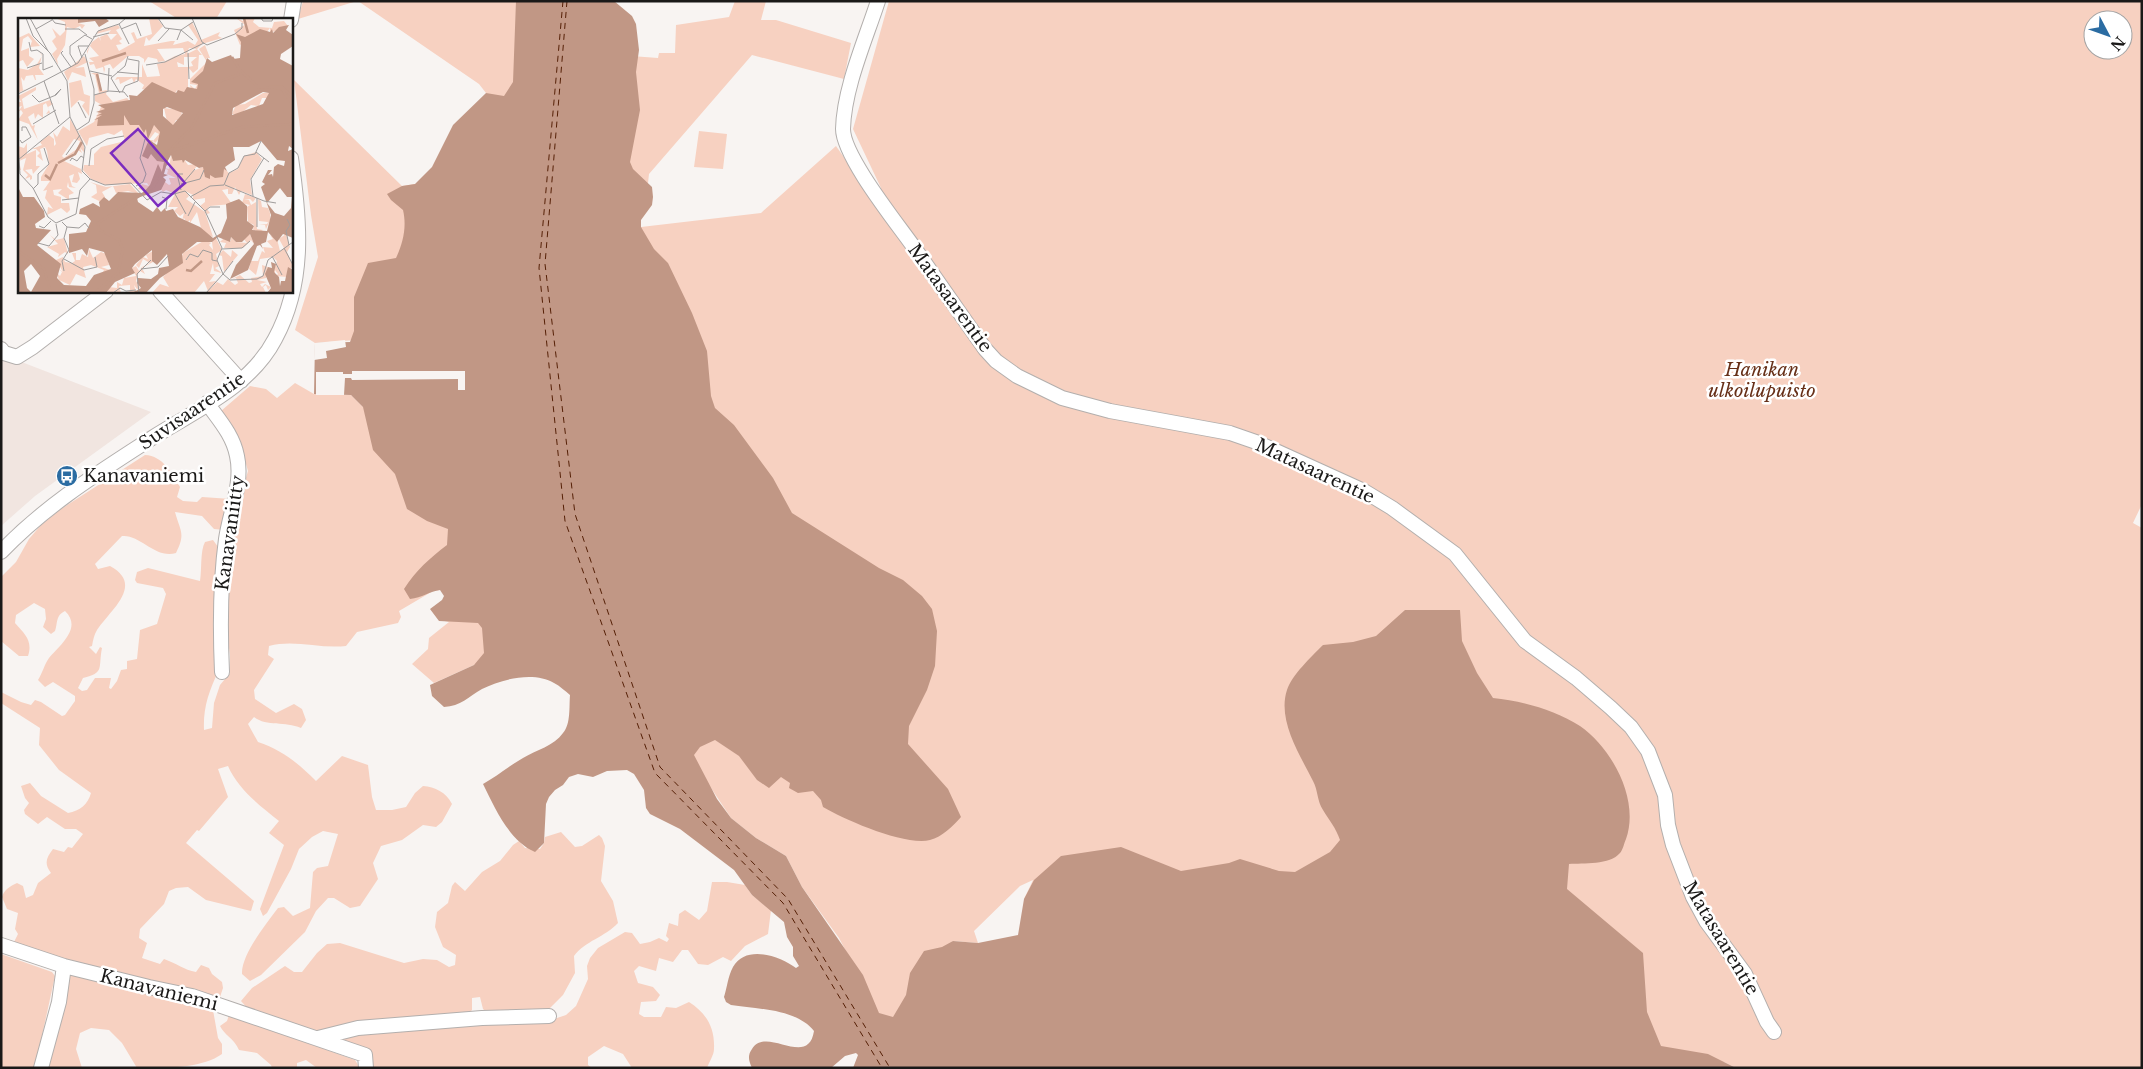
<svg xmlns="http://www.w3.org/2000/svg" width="2143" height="1069" font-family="'Libre Baskerville',serif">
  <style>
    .built { fill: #f1e5e0 }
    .green { fill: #f7d1c1; fill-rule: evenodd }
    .water { fill: #c19785 }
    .pier { fill: #f8f4f2 }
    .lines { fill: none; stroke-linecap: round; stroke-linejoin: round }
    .ferry { stroke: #551f05; stroke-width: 1; stroke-dasharray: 6 5; stroke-linecap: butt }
    .minor-casing { stroke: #b3afad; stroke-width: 16 }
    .minor { stroke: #fff; stroke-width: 14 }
    .labels { text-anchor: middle; stroke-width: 5; stroke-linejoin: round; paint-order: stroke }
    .street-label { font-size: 18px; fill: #1a1918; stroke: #fff }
    .park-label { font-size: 18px; font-style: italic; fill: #673018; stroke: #fff }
    .poi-label { font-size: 18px; fill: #1a1918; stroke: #fff; text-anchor: start }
    .inset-river { fill: none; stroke: #c19785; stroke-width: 2.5 }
    .inset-road { fill: none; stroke: #9f9c9b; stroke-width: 1 }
    .view { fill: #7b2cbf; fill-opacity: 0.15; stroke: #7b2cbf; stroke-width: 2.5 }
    .inset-edge { fill: none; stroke: #1a1918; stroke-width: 2.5 }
  </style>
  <rect width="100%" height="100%" fill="#f8f4f2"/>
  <!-- built -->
  <path class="built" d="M1 354 151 412 35 496 1 526Z"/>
  <!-- green -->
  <path class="green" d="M149 1H227L216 19H178Z
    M303 1H357L298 19Z
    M358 1H542L545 28 503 104 486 93 479 84Z
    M735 1H766L761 20H776L851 43 844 79 752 55 649 174 648 183 596 182 578 52 658 58 659 53H675L676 25 729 17Z
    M889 1H2142V504L2133 523 2142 528V1068H1736L1724 1062 1718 1068H1575L1347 888 1024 899 1033 880 1020 886 974 931 978 943 953 941 891 1037 839 938 802 887 786 856 756 838 731 818 709 785 695 789 582 193 641 220V227L761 213 836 146 869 193 881 188 853 129ZM2093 20H2123V50H2093Z
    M294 80 402 186 415 184 410 336 315 343 295 330 318 257 311 215Z
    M699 131 727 134 723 169 694 167Z
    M295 383 314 394 351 395 458 501 440 590 433 591 399 611 401 617 398 623 357 632 346 646C320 649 294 639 269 646L268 655 274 659 254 690 255 699 276 713 294 704 302 709 306 720 301 728C285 721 267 727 254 717L248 724 258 742C282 750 298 763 316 781L342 756 368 765 372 797 376 810H392L406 807 415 793 423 786C435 787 446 792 452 804L442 822 436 827 423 825 402 840 381 846 373 863 378 879 360 906 350 908 334 898H328L316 911 305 932 261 975 250 981 242 974C241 955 266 924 278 908L284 907 293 916 310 908 313 872 317 868 328 866 338 834 323 831 312 837 299 849 291 869 267 913 263 916 260 909 284 845 269 833 279 821C259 805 238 789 228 766L218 769 228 797 199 831 197 830 186 843 254 901 251 911 206 900 188 887 176 888 169 891 164 904 140 929 139 938 147 943 142 958 160 964 164 959C176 963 184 970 196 972L201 965 209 968 212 974 222 982 223 988 219 1000 147 983 13 944 18 934 15 929 18 913 7 909 2 897C4 890 10 886 17 883L23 886 26 898 33 895 38 883 51 873C44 864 46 858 53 849L64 852 68 847 72 848 83 834 76 829H65L47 817 38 824 25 814 24 810 29 803 25 798 21 786 30 783 41 796 68 813C80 811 88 804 91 793L59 770 39 745 40 728 1 703V692L21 702 31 705 35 700 41 702 62 716 65 715 75 701V696L53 682 45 687 38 680C42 674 45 663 49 658 59 646 83 628 65 611 55 616 58 623 55 631L51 634 43 627 46 619 45 609 34 603 16 615 15 623C25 634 33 641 28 656H19L1 641V577L16 562 29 539 41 525 61 509 145 455C163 456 172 473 180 487L177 497 183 501 197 502 202 497 231 499 225 530 214 529 202 516 175 512C180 531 186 533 176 553 155 559 140 534 122 536L95 564 98 569 110 566C145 585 110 610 97 630 94 635 93 640 92 646L89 647 96 654 100 647 102 648C98 668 105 673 83 678L78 688 82 691 87 690 95 678H111L109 688 111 689 117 681 121 670 127 669V661L137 659 140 630 157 624 166 594 163 588 137 583 135 580 137 572 148 568 200 581C202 569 200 551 205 542L213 540 221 551 218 672C209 691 203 708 204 730L212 728 214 703 220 685 230 673V655L226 626 233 521 248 471 240 443 221 411 250 386 266 389 277 398Z
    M569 603 474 665 434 683 412 664 428 649 429 638 449 622 445 621Z
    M561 832 575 847 582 846 599 835 602 838 605 846 601 881 613 901 618 923C605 937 585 941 574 956L575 973 563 995 548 1010 490 1015 483 1009 480 997 472 998V1010L466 1016 317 1034 266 1014 249 1010 241 1001 252 988 285 966 294 972H302L317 953 327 944 340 943 404 963 423 959 437 960 449 967 455 965 456 955 443 947 435 927 437 912 448 903 452 886 455 882 465 891 482 872 500 861 513 845 519 841 525 848 540 849 544 843 545 837Z
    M712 882H727L745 885 752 895 771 910 768 934 745 946 731 961 723 957 708 965 698 964 688 950H682L673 962 659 958 656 971 639 966 634 971 638 983 653 987 660 995 656 1001 641 1002 639 1014 644 1017H661L666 1007 676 1008 689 1002C706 1013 715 1027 714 1049 714 1055 709 1062 707 1068H632L623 1054 604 1046 588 1057V1065L592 1068H369L333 1038 422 1027 545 1022 566 1015 576 1006 588 979 587 966 590 958 598 948 625 932 632 933 640 944 650 942 659 938 667 942 669 939 666 936 669 923 678 926 679 914 685 910 699 920 707 911Z
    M1 954 52 972 55 976 35 1068H1Z
    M69 974 142 989 213 1010 218 1038 222 1044V1054C201 1069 164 1068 137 1068L122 1043 109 1030 91 1028 80 1033 76 1049 82 1068H47L59 1028Z
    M229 1015 355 1060 360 1068H317L306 1060 297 1063V1068H272L271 1065 257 1053 239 1050C234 1038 224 1035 220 1026L227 1021Z"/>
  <!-- water -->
  <path class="water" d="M516 1H614L632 16 636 24 639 50 636 72 640 110 630 162 633 169 652 187 653 197 652 205 641 220V227L654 249 668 263 692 313 707 351 711 396 715 408 734 425 773 478 792 513 879 568 903 580 922 596 932 609 937 631 935 666 927 690 909 726 908 744 948 789 961 817C953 826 942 837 930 840 905 846 845 820 823 807L821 800 813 791 798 793 789 788 790 783 781 777 769 788 757 780 739 756 715 740 700 747 694 755 717 799 731 818 756 838 786 856 802 887 863 975 879 1013 893 1017 906 995 910 973 924 951 942 947 953 941 978 943 1018 935 1024 899 1034 880 1061 856 1121 847 1181 871 1229 863 1240 859 1279 871 1295 872 1330 852 1340 840C1336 828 1329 820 1323 810 1317 801 1318 790 1313 781 1300 755 1277 720 1287 690 1292 675 1311 657 1323 645L1353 642 1376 636 1405 610H1460L1462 641 1477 673 1493 698C1522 701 1555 710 1580 726 1612 748 1640 800 1626 839 1624 843 1623 850 1620 853 1610 865 1583 863 1569 864L1567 889 1643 953 1647 1012 1661 1046 1708 1054 1736 1068H853L858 1055 856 1053 845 1056 831 1068H752C749 1061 747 1056 752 1049 766 1025 808 1069 814 1031 797 1009 757 1009 731 1005L726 1002 724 997C727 988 728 976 733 967 746 944 780 956 796 968L799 966 793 956V947L787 937 784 922 752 895 734 870 680 829 650 814 646 808 644 790 634 774 627 770 607 771 593 777 578 774 569 777 563 785 555 790 549 797 546 804 544 843 535 852C509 841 495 808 483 784 497 776 509 766 523 758 536 750 554 746 563 733 571 724 569 706 570 695 565 691 560 686 554 683 534 671 502 679 482 689 468 697 461 706 444 707L432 696 430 685 474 665 484 653 482 628 478 623 439 621 430 609 442 600 444 596 440 590C430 591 422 598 410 599L404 589C416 570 430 558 447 545L448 529 427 521 407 509 395 474 373 450 363 407 351 395 314 394 315 343 350 342 354 331V297L368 263 396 258C403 243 407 227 403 210L391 200 387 194 402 186 415 184 432 167 453 125 486 93 504 96 513 82Z"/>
  <!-- pier -->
  <path class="pier" d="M345 340 346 347 326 351 327 358 314 360 315 343Z
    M352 371H465V390H458V379L352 380 351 378H345L344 395H316V372H343V374H352Z"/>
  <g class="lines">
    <!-- ferry -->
    <path class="ferry" d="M563 1 539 268 565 521 655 773 783 903 882 1068
      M567 1 545 264 575 514 660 767 788 899 890 1068"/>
    <!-- minor casing -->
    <g class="minor-casing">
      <path id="minor" d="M878 1C865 41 844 88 843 129 843 156 896 222 913 246 937 280 961 315 985 349L996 361 1017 376 1062 398 1110 411 1230 433 1256 442 1364 491 1392 508 1455 554 1525 641 1576 678 1611 708 1631 727 1648 751 1665 795 1668 825 1673 845 1693 897 1706 921 1745 974 1767 1022 1774 1032
        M291 20 294 1
        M160 291 241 381
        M1 349 4 353 17 357 33 347 106 291
        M207 403C219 420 233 435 237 456 243 483 230 512 226 539 220 583 220 627 222 672
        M1 552C46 505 98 473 152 438 196 410 250 387 275 339 306 282 300 220 291 158
        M1 945 64 966 149 987 192 996 365 1055 366 1068
        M318 1038 358 1028 482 1018 549 1016
        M41 1068 59 1002 64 966"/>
    </g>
    <!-- minor -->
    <use href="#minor" class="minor"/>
  </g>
  <!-- icons -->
  <defs>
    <g id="bus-disc" transform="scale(1.125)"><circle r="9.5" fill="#2b6ca2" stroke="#fff"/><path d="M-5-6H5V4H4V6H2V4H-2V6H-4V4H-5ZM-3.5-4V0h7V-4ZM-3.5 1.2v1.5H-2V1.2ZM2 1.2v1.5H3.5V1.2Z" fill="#fff"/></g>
  </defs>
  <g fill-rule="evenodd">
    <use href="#bus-disc" x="67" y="476"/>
  </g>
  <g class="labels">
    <!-- street labels -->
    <g class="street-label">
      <text transform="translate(950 298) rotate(54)" y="6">Matasaarentie</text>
      <text transform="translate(192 411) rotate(-34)" y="6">Suvisaarentie</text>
      <text transform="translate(1315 471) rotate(25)" y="6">Matasaarentie</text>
      <text transform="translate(230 533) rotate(-82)" y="6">Kanavaniitty</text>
      <text transform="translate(1721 938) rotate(59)" y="6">Matasaarentie</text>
      <text transform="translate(159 990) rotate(14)" y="6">Kanavaniemi</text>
    </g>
    <!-- park labels -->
    <g class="park-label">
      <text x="1762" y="376">Hanikan<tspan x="1762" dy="21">ulkoilupuisto</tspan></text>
    </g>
    <!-- poi labels -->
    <g class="poi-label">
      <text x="83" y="482">Kanavaniemi</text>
    </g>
  </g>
  <!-- overview -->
  <g transform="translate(18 18)">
    <rect width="275" height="275" fill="#f8f4f2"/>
    <path d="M37 0H60V5L67 7 64 11 62 8 56 11 49 9 47 27 39 41 40 47 34 36 39 31 34 23 38 19 34 10 42 18 47 13V4ZM131 0H139L145 8 131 23 128 19 126 28 153 23H157L155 27 170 23 177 27 180 22 170 7 174 4 183 22 202 14 200 18 204 20 184 26 179 31 171 30 169 36 179 31 184 37H181L180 51 175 55 170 49 175 48 173 44 179 39H166V47L159 44 160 49H170V69L173 71 172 67 177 71 179 67 172 66V61L189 44 181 31 187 27 192 40H188L191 44 179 65H183L184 73 161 75 159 72 157 76 124 71 126 67 118 61 116 65 114 60 102 66 101 61 97 62 99 59H124V46L129 59 142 58 139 46 144 45 157 38 167 36 165 30 139 31 147 43 140 44 139 41 130 39 126 45V41L121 38H110L95 51 92 46 86 48 87 51 86 55 85 49 78 51 76 46 72 47 71 44H76L71 40 81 38 72 28 69 36V33L74 24 81 19 83 23 82 19 89 16 93 22 99 16H90L93 12 78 16 81 12 100 7 102 10 98 12 104 21 101 23 104 26 98 27 101 33 117 24 113 15 116 14 119 21 134 16ZM218 0 225 3V0H237L235 4 241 9 254 10 256 4 266 3 270 8 252 15V10L248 15H243L242 11 241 15 222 27 216 12 227 7ZM11 15 22 28 12 29 14 23 10 18 5 21 3 33 11 30V38L16 41 9 49 5 42 0 44V20ZM21 33 24 37 21 50 26 57H17L18 62H17L15 57 8 58 6 63 3 59 5 72 8 71 0 75V50L10 52 19 46 24 38ZM66 38 70 44 57 50 66 49 68 59 54 54 50 63 46 54ZM73 55H80L84 73 89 72 88 76 95 84 109 80 119 92 130 113 129 122 135 106 143 113 144 118 137 125 135 123 141 116 137 114 131 122H135L132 135 141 143H147L145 154 129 173 120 171 124 166 131 168 129 165 88 167 73 161 65 152 66 147H76V136L83 129 107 123 104 112 96 117 90 115 71 120 69 128 60 113 76 104 84 87 77 83V77L81 75 77 57ZM63 62 66 76 72 78 71 98 64 88 67 84 61 82 53 90 51 65ZM18 69V72L4 81 6 91 32 82 35 86 30 89 32 95 28 96 31 92 28 85 25 87V100L20 96 17 101 16 95 10 99 14 108 17 107 16 111 20 122 11 106 0 102 5 95 3 92 0 94 4 88 0 89V84H3L0 78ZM245 75H251L250 80H244L241 88 233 87 222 96H214L218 87 227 86ZM146 90 162 92 164 96 160 101 164 102H158L155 108H150ZM52 101 65 123 67 135 62 130 64 135 60 132 46 143 63 151 64 156 60 154 62 161 59 165 54 164 56 156 51 158 54 168 58 170 51 169 50 164 49 169 56 175 51 177V182L40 175 44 171 35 172 36 177 43 179V185H51L52 192 49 195 43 190 29 197 30 189 35 191 27 180 29 172 25 173 32 163H23V159L31 146 29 133 27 129 22 131 25 143 19 138 22 135 18 131H14L24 127 22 124 31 117 36 121V128L38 126 35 114 39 119 45 108 52 113ZM56 121 62 123 59 131 46 140 44 138ZM9 125V136L18 132V148H22L15 156 14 151 7 152 14 158V161L12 162V159L7 161 10 157 5 152 8 140 1 143 3 152H0V143L3 141 0 140V128L6 130ZM238 134 244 141 232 162 234 177 223 173 221 177 217 169 214 176H210V171L204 172 214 186 192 188 189 191 192 195 189 196 182 188 187 184V180L175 182V177L167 173 171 178 168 181 187 194 195 219 184 214 179 194 172 205V202L169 205 166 200 164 203 166 195 162 198 156 193 160 189H150L157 176 148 172 145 174 140 168 146 164 143 161 151 167 153 166 151 160H158L149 156 150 152 146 150 151 151 153 137 155 143 165 140 170 147 177 146 179 148 175 153 194 145 201 159 206 150 211 155 220 151 226 138ZM72 164 88 169 112 166 121 176 110 173 98 175 95 168 84 174 87 179 83 184 73 179 79 175 78 167ZM227 176 238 180 235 184 232 181 226 182H231L233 187 238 184 239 211 245 212 242 214 235 212 236 207 230 204 229 189 232 187 224 185ZM240 181 243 183 244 189 250 190 252 195V202L248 211 247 207H241L249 206 250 204 241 203ZM232 216 236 226 233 222 225 230H206L208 225 202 224 206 220 213 223V219L218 224 229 225 225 220ZM268 216 272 229 269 234 275 247 269 259 258 258 260 256 257 252V258L255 255 259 243 255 239 242 241 238 257 231 251 233 243H240L244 233 247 235 245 229 255 230 249 223 255 221 252 217 259 221 262 233 266 230 261 221ZM32 217 38 222 46 220 50 236 47 234 40 239 41 236 29 229 40 226ZM198 220 204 232 198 236 201 248 197 250 204 255 196 253 195 245 192 256H197L191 264 198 263 190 273 186 263 176 275H134L142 266 151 269 145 259 163 241 165 235 187 222 193 225 191 227 195 232 194 224ZM71 231 75 240 83 234 88 236 91 247 83 249 92 252 84 256 86 252 73 247 65 249 68 260 58 256 52 267 41 262 38 254 42 258 44 254 41 251 45 254 38 242 45 239 47 244 54 245 57 243 54 235H58V242H62L64 236 70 239ZM205 232 213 239 214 232 220 237 206 254 204 238 201 237ZM135 233V244L124 250 127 256 122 253 120 256 118 263 122 270 119 271 116 267 118 274 107 275 112 273V267L101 268 103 275H89L91 269 99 270V264L104 267 106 260 118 258 114 250 118 248 121 253 124 249 132 245 125 241 121 250 118 247 125 239 130 241 128 237ZM244 247 250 249 248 260 239 262 249 264 242 266 244 269 247 266 253 269 250 272 248 267 245 269 248 275H188L199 264 205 267 210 261 217 267 220 265 218 260 214 261 222 257 231 265 234 264 233 260 245 258Z" fill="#f7d1c1" fill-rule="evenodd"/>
    <path d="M60 0H87L91 3 81 9 77 3 60 5ZM271 7 268 12 275 17V28L263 36 262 41 275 48V131L271 128 270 133 275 131V220L265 216 259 224 250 214 248 224 243 226 245 231 242 227 239 228 230 252 212 261 218 247 236 226 232 216 224 224H218L213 219 212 224 200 219 194 224H179L164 236 165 245 142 260 128 275H114L123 270 119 265 120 260 133 261 140 256 141 250 151 248 149 236 139 247 134 243V232L117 246 114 250 117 255 97 264 88 275H0V169L5 179H16L26 193 27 199 17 206 18 210 33 212 19 227 43 246 39 260 46 267 68 268 76 257 93 251 86 234 71 230 69 238 64 231 51 235V216L68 214 73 203 68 197 61 196 62 191 75 185 82 189 81 184 86 179 91 183 100 174 125 175 132 167 140 146 144 154 146 144 139 143 133 136 130 141 124 138 130 124 128 111 126 115 121 107H112L106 97V107L79 108 80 101 76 102 84 97 78 98 84 95 78 94 87 91 80 87 112 82 111 77 119 78 134 64 158 75 160 72 166 74 169 69 179 71 180 66 173 64 185 53 189 40 194 44 213 37 215 41 222 40 223 24 218 16 227 19 242 11 252 14 254 11 255 15 261 9ZM245 74 251 75 245 86 214 97 215 90ZM149 89 165 95 155 107 145 98V91ZM136 107 142 114 139 127 130 121ZM243 123 259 142 267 143 266 148 260 146 256 149 255 159 254 156 250 157 254 152H250L244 164 247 166 243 169 253 197 249 213 234 212 236 208 229 203V188L221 181 208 186 209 200 203 215 195 220 182 209 160 199 155 191 148 193 147 190 143 194 139 189 135 194 120 184 119 180 143 172 148 162 145 159 150 157 146 156V149L151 146 149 144 153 137 155 143 164 142 165 145 167 142 181 150 185 149 187 159 192 161V157L197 160 205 159 206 151 209 153 207 149 217 142 215 129H231ZM262 170 269 179H274L273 190 266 198 257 195 249 185ZM13 246 22 258 13 274 9 270 6 253ZM253 244 258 246 256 254 261 259 262 268 263 263H267L270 249 275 252V275H249L253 270 247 256 250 249 254 250Z" fill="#c19785" fill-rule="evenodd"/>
    <path class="inset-river" d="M226 0 230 15M84 43 108 35M222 52 240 69 263 70 275 87M79 56 83 73M251 69H264L275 79M151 133 174 109 197 65 220 57 222 52 214 39M40 145 57 136 64 124M27 157 32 161 39 146M0 233 26 251 33 275M168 252 173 253 184 243M77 275 100 255 105 231 101 222 81 212 80 205 135 169 145 155 151 134 224 109 275 106"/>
    <path class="inset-road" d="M8 0 15 18 32 35 49 63 52 99 67 129 64 153 72 161M12 0 30 33M33 0 37 5 48 7M140 0 147 10 163 12 175 22M174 0 184 24 189 27 217 16 224 10V5M243 0 245 3H254L255 0M101 6 111 26M18 11 34 2M47 11H61L69 17M103 11 118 5 123 18M75 19 91 15M159 22 163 12 175 4M140 23 151 11M11 24 13 33 19 32 25 36M45 33 43 35 53 49M170 35 171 61M25 36V52L35 48M64 40 60 28H71M58 46 52 36V28L67 17 74 21M128 47 147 44 186 25M9 50 24 45M72 53 94 58M99 54 120 56M26 63 60 45 80 13 101 6 108 0M90 73 91 50M104 74 107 68 120 63 121 43 110 41M102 75 93 60 107 48 110 38M0 76 26 63 41 106M14 77 21 84 38 77 43 71 37 77M76 77 91 73 106 74 110 79M60 84 68 100M15 106 38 92M59 112 71 104 76 85V71L67 36M2 122 4 125 13 119 8 109H4V113M0 129 2 156 15 170 30 199 38 205 58 196 62 172 72 161 87 167 113 165 129 182 143 174 156 176 167 173 187 193 204 230 199 242 205 256 188 275M238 134 251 144M48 137 62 117M0 142 52 99M52 143 54 140 59 143 63 138 66 140M71 148 73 131 89 121 106 118M166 164 177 151M163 166 182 161 186 152M207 167 246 183 258 185M118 168 125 164 128 156 122 140 127 121M15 171 20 166V156L31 146 26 130M163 172 159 156H165M157 176 168 196M235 178 233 161 246 140M144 179 149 181 148 191M172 179 192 168 206 167 211 155 220 150 226 138 237 136 243 123M44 182 61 180M187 193 192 189H202M170 198 177 184M269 201 272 207 268 213 271 227M44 204 49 209 46 220 51 232 44 243 46 253M21 208 26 210 33 203M49 209 61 210 67 205 71 210M239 209V180M20 225 31 228 40 217 38 206M266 230 275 247M204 231 224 230 232 223M254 238 264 257M46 241 66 252 79 249 77 239M168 242 172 236 180 239 185 232 194 235V242L199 243M123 251 140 249 150 238M205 256 212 262 239 261M205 256 215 243M239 261 245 258 250 242 275 224M95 275 102 270 108 273 118 272M121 275 119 256 133 242"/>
    <path class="view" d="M120 111 167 165 140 188 93 135Z"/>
    <rect width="275" height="275" class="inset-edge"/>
  </g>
  <!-- border -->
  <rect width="2143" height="1069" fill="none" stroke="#1a1918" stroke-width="5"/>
  <!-- north arrow -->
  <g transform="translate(2108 35) rotate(131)"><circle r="24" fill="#ffffff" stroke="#a3a3a3"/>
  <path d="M0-4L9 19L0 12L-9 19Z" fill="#2b6ca2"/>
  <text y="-8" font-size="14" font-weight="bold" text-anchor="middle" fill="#1a1918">N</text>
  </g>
</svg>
